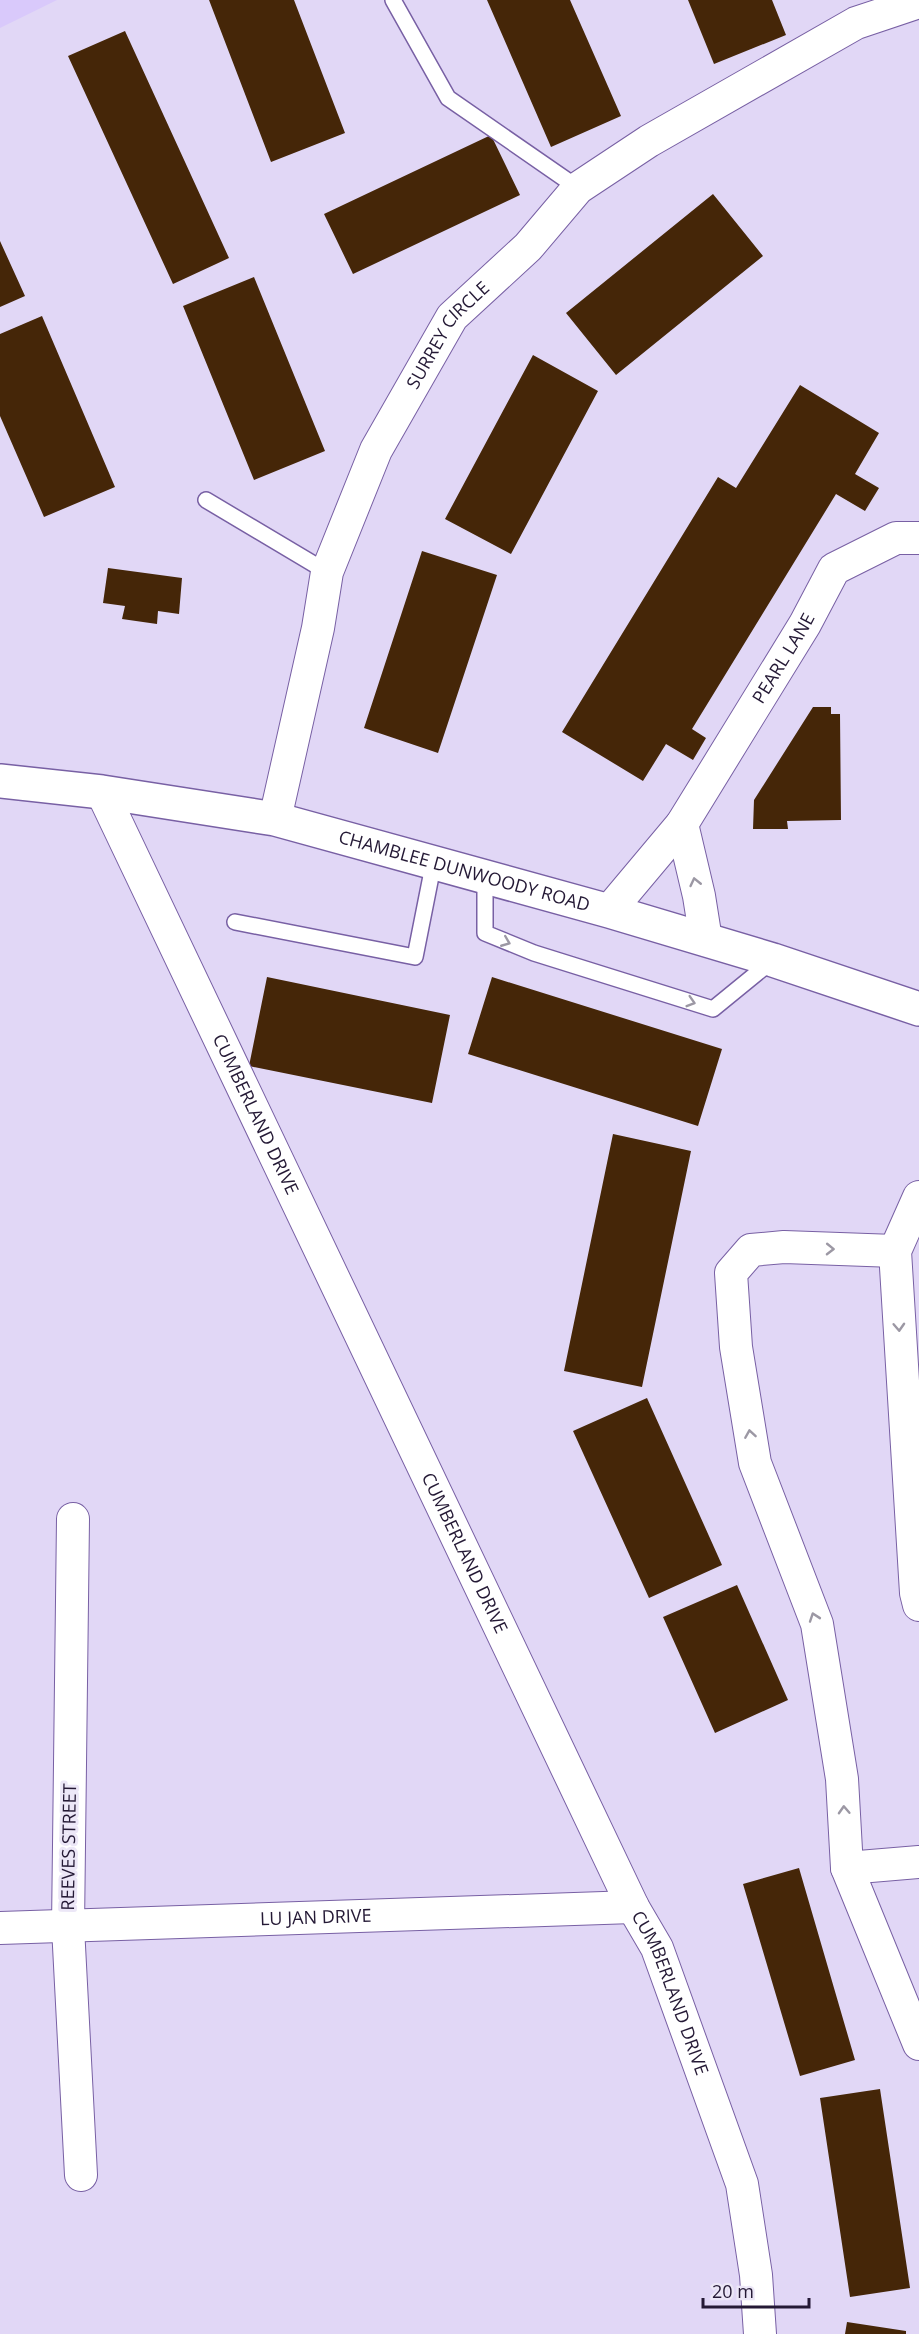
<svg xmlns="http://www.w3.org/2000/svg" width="919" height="2334" font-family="'Open Sans',sans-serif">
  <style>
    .built { fill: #d9c9fb }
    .building { fill: #452608 }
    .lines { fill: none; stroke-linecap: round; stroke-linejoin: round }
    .service-casing { stroke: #7860a4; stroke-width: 18 }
    .minor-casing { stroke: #7860a4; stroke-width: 34 }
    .tertiary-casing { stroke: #7860a4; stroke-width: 36 }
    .service { stroke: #fff; stroke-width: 15 }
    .minor { stroke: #fff; stroke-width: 32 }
    .tertiary { stroke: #fff; stroke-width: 33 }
    .oneway { stroke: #9c98a4 }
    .labels { text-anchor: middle; stroke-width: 6; stroke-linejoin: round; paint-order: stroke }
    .street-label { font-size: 18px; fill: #241935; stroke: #ece7f7 }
  </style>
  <rect width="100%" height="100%" fill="#e1d7f6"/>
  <!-- built -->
  <path class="built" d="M0 0H57L0 28Z"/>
  <!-- building -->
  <path class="building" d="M209 0H294L345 133 271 162Z
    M487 0H570L621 116 551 147Z
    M688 0H772L786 35 714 64Z
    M125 31 229 258 173 284 68 56Z
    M491 135 520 195 353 274 324 214Z
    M713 194 763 256 616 375 566 313Z
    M0 241 25 296 0 307Z
    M254 277 325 451 254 480 183 306Z
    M42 316 115 487 44 517 0 416V334Z
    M533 355 598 391 511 554 445 519Z
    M800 385 879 433 855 474 879 488 865 511 836 494 692 729 706 738 693 760 666 744 643 781 562 732 718 477 736 488Z
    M422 551 497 575 438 753 364 728Z
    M108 568 182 578 179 614 158 611 157 624 122 619 125 606 103 603Z
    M813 707H831V714H840L841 820 787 821 788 829H753L754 800Z
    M267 977 450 1015 432 1103 249 1066Z
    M492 977 722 1049 698 1126 468 1054Z
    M613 1134 691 1151 642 1387 564 1371Z
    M647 1398 722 1565 649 1598 573 1431Z
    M737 1585 788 1700 715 1733 663 1617Z
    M799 1868 855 2060 800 2076 743 1884Z
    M880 2089 910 2288 850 2297 820 2098Z
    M847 2322 906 2331V2334H845Z"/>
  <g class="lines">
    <!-- service casing -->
    <g class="service-casing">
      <path id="service" d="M393 0 448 98 578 188
        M206 500 327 572
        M485 876V933L534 953 713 1009 773 960
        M235 922 415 957 434 861"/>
    </g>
    <!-- minor casing -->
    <g class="minor-casing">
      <g id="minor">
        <path id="s1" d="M102 792 633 1907 657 1948 742 2184 756 2275 760 2334"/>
        <path id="s2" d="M275 819 318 628 327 572 376 450 452 317 528 247 578 188 649 141 856 23 919 2"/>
        <path d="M682 824 699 896 706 940"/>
        <path id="s3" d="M609 911 682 824 805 624 834 569 896 538H919"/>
        <path d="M919 1197 895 1251 916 1593 919 1605"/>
        <path d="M895 1251 784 1247 751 1250 731 1273 736 1347 755 1463 817 1624 842 1779 847 1868 919 2044"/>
        <path d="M73 1519 68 1927 81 2175"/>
        <path d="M847 1868 919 1862"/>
        <path id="s4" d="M0 1928 633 1907"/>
      </g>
    </g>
    <!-- tertiary casing -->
    <g class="tertiary-casing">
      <g id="tertiary">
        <path id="s5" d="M0 781 102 792 275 819 609 911 773 960 919 1009"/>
      </g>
    </g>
    <!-- service -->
    <use href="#service" class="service"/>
    <!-- minor -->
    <use href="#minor" class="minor"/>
    <!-- tertiary -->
    <use href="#tertiary" class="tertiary"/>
  </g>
  <!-- one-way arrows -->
  <defs><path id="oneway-chevron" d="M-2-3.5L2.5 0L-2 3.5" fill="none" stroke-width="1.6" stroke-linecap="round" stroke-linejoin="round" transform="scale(1.5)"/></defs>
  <g class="oneway">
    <use href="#oneway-chevron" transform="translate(695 882) rotate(-103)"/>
    <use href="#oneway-chevron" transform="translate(506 942) rotate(22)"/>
    <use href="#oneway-chevron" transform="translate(691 1002) rotate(17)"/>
    <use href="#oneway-chevron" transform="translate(830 1249) rotate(1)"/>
    <use href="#oneway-chevron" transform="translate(899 1327) rotate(87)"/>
    <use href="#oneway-chevron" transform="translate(750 1434) rotate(-99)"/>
    <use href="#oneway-chevron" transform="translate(814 1617) rotate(-109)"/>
    <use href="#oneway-chevron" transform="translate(844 1810) rotate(-93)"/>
  </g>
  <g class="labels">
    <!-- street labels -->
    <g class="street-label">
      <text dy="6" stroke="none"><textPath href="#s2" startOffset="520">SURREY CIRCLE</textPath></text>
      <text dy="6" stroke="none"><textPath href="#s3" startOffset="308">PEARL LANE</textPath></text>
      <text dy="6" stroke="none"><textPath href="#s5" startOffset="474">CHAMBLEE DUNWOODY ROAD</textPath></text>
      <text dy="6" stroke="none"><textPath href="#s1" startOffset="357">CUMBERLAND DRIVE</textPath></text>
      <text dy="6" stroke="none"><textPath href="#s1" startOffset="843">CUMBERLAND DRIVE</textPath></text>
      <text transform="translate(69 1847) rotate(-89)" y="6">REEVES STREET</text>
      <text dy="6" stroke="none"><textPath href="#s4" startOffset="316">LU JAN DRIVE</textPath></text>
      <text dy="6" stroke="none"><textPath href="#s1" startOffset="1329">CUMBERLAND DRIVE</textPath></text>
    </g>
  </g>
  <!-- scale -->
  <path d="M703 2298v9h106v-9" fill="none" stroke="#241935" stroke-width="3"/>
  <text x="712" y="2298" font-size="18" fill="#241935" stroke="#ece7f7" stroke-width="4.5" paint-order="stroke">20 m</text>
</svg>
